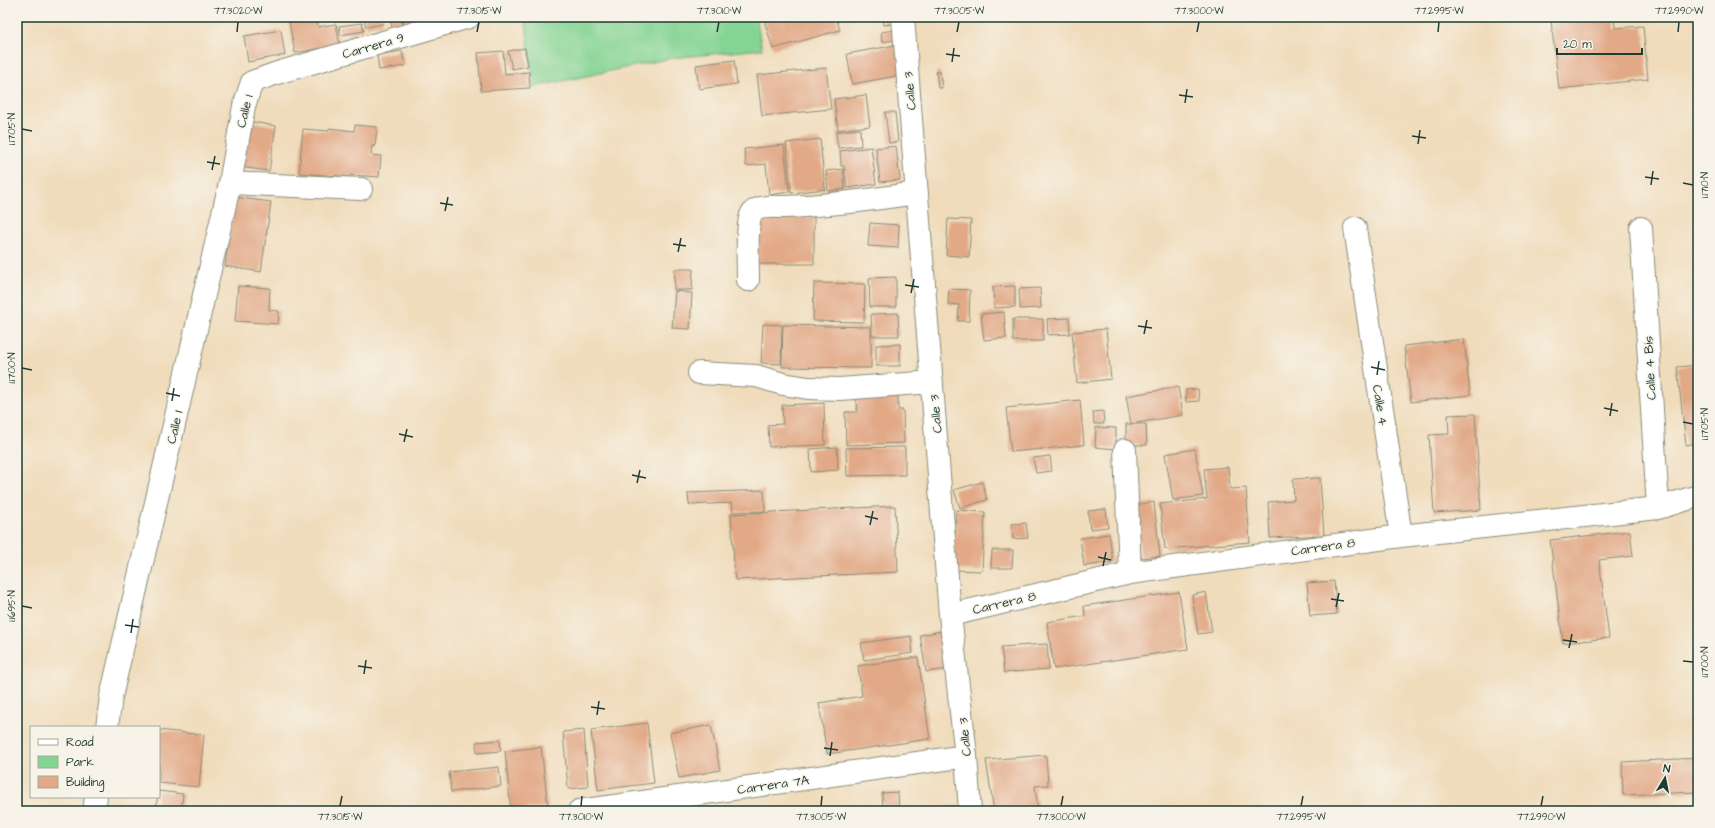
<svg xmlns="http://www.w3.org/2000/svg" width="1715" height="828" font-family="'Architects Daughter',sans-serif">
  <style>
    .green { fill: #84d493; stroke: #528864 }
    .building { fill: #e2a987 }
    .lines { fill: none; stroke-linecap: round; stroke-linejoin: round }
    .minor-casing { stroke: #888c78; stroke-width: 24 }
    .minor { stroke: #fff; stroke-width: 22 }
    .ticks { fill: none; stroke: #1f3d34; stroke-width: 1.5 }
    .labels { text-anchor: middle; stroke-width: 3; stroke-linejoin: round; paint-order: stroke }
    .street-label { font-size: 13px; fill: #1f3d34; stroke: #f7f3e8 }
    .neatline { fill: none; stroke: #1f3d34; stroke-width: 1.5 }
    .ticks-label { font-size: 10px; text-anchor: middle; fill: #1f3d34 }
  </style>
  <rect width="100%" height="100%" fill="#f7f3e8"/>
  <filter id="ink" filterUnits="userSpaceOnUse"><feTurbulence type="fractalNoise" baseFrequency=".025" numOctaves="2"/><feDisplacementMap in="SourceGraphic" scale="8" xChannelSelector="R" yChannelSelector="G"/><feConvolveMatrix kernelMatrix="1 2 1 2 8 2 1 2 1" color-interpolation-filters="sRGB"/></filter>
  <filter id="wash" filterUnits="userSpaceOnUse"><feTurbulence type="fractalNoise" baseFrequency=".012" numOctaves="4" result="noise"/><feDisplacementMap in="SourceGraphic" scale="16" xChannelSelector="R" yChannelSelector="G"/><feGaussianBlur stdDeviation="0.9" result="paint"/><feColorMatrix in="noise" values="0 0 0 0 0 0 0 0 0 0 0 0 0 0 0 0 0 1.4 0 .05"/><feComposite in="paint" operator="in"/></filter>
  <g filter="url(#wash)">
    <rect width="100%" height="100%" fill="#f0dcbb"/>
    <!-- green -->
    <path class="green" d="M525 17H756L762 49 672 58 534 87Z"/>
    <g id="blocks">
      <!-- building -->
      <path class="building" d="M288 17H316L318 27 336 24 340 45 295 53Z
        M372 17H381L383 24 366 27 364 18Z
        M390 17H401L402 27 392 28Z
        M402 17H441L407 32Z
        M763 17H836L840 30 773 49Z
        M883 17H898L899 23 884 25Z
        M1577 17H1614L1615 28 1643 26 1648 79 1559 89 1551 20Z
        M362 23 364 31 340 35 339 26Z
        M281 30 285 55 248 62 244 36Z
        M895 30 896 40 882 42 881 32Z
        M896 45 902 75 852 84 847 54Z
        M525 48 528 66 512 69 508 51Z
        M402 51 405 66 379 70 377 55Z
        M503 51 505 74 529 72 530 88 481 91 478 53Z
        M734 60 737 84 699 89 696 65Z
        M826 68 831 109 762 116 757 75Z
        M940 71 942 88H938L936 72Z
        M866 95 870 126 838 130 834 99Z
        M885 112H895L898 142 889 143Z
        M246 121 276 126 269 171 239 167Z
        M355 125 377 127 375 146H372L371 155 381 156 379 177 350 175V177L299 173 303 129 329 131V128L354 131Z
        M860 129 861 146 838 148 836 132Z
        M820 139 825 189 791 193 786 143Z
        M784 145 789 192 769 195 766 164 746 166 744 149Z
        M896 146 900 180 880 182 876 148Z
        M871 147 876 184 847 188 844 166H841L840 151Z
        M843 169 845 189 828 191 826 171Z
        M235 197 271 202 261 272 225 266Z
        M814 217V264H756L755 218Z
        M948 219 971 220 969 257 946 255Z
        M870 223 899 225 898 248 868 246Z
        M675 269H693L692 290H674Z
        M896 277V307H870L869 278Z
        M814 283 865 284 864 322 813 321Z
        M238 286 270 288 269 310 279 311 278 324 235 321Z
        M1015 286V307L994 308 993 287Z
        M1040 288 1041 308 1020 309 1019 289Z
        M949 289 970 290 969 321H958L959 305 948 304Z
        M675 291 692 293 690 329 672 328Z
        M1004 312 1006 338 984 340 981 314Z
        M898 313 899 336H872L871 314Z
        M1069 318 1070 334 1048 335 1047 319Z
        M1013 319H1043V341H1013Z
        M763 324 782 325 781 364 761 363Z
        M783 325 871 327V368L782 367Z
        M1106 329 1111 379 1077 383 1072 332Z
        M1464 339 1470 395 1411 402 1404 346Z
        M900 344V366H876V345Z
        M1698 365V443L1686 445 1677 367Z
        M1178 387 1183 415 1131 424 1126 396Z
        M1198 389 1199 401 1186 402V390Z
        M898 392V410H903L904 443 846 445 845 412H857L856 394Z
        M1080 400 1084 445 1011 452 1006 408Z
        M824 403 825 445 769 447 768 425 783 424 782 405Z
        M1103 411 1104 424H1094L1093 412Z
        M1475 414 1481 510 1434 513 1429 435 1449 434 1448 415Z
        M1126 424H1146L1147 445H1126Z
        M1096 427 1116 428V449L1095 447Z
        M837 447 838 470 811 472 810 449Z
        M905 447V475L847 476 846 448Z
        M1195 449 1203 496 1173 500 1165 454Z
        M1050 456 1052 471 1036 473 1033 458Z
        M1228 467 1230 489 1246 488 1250 542 1165 549 1160 504 1207 499 1204 469Z
        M1320 478 1324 535 1270 538 1268 502 1294 500 1293 479Z
        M982 482 987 500 960 508 954 490Z
        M764 490 765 511 733 512 732 503 689 505 688 493Z
        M1154 502 1160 556 1141 558 1135 505Z
        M895 506 898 572 735 580 731 514Z
        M1106 509 1108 527 1090 529 1088 511Z
        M956 510 985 512 982 571 954 570Z
        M1026 523 1028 538 1013 539 1012 524Z
        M1630 531 1633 556 1599 560 1609 638 1563 643 1550 540Z
        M1109 534 1113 562 1084 566 1080 538Z
        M992 550H1013L1012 568H991Z
        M1334 581 1337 614 1310 616 1307 583Z
        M1179 592 1188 649 1054 669 1047 622 1085 616 1084 606Z
        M1206 592 1212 632 1198 634 1192 595Z
        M942 631 949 669 926 672 920 635Z
        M911 636 913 653 864 660 861 643Z
        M1047 644 1049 669 1004 673 1001 647Z
        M918 657 930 739 827 754 819 703 862 696 858 666Z
        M647 723 654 783 598 790 591 730Z
        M711 725 720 770 679 778 670 733Z
        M159 730 204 735 199 787 159 783Z
        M584 730 588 787 568 789 563 732Z
        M500 740 501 751 477 753 476 742Z
        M541 747 548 807 511 811 505 751Z
        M1046 755 1048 785 1035 786 1038 811H994L986 760Z
        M1698 758V792L1623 795 1622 762Z
        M499 767 501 786 451 792 449 772Z
        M159 791 183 794 181 811H155Z
        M898 792 899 811H883L882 793Z
        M958 806 959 811H928L927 808Z"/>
    </g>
  </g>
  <g filter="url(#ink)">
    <use href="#blocks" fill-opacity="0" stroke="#888c78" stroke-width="1"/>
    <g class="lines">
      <!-- minor casing -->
      <g class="minor-casing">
        <path id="minor" d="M903 17 950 615 966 756 970 811
          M230 183 361 189
          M1355 228 1401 536
          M1641 228 1658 508
          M748 280C748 268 746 221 752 213 758 205 775 207 784 207 829 206 873 199 917 193
          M699 373 756 376 783 384 808 388 840 389 932 382
          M1125 450 1130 573
          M950 615 1130 573 1401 536 1658 508 1698 496
          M107 727 111 697 230 183 244 106 252 82 277 73 469 17
          M94 811 96 797
          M579 811 966 756"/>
      </g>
      <!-- minor -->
      <use href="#minor" class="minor"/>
    </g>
  </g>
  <!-- ticks -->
  <path class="ticks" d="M237 32 238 22M477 32 479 22M717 32 719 22M957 32 959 22M1197 32 1199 22M1438 32 1439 22M1678 32 1679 22M946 54 960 56M952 62 954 48M1179 95 1193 97M1185 103 1187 89M22 129 32 131M1412 136 1426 138M1418 144 1420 130M207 162 220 164M212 170 215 156M1645 177 1659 179M1683 183 1693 185M1651 185 1653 171M440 203 453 205M445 211 448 197M673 244 686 246M678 252 681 238M905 285 919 287M911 293 914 279M1138 326 1152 328M1144 334 1147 320M1371 367 1385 370M22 368 32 370M1377 375 1379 361M166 393 180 396M172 401 174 388M1604 408 1618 411M1610 416 1612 403M1683 422 1693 424M399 434 413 437M404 442 407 429M632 475 646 478M637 483 640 470M865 516 878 519M870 525 873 511M1098 557 1111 560M1103 566 1106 552M1331 599 1344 601M22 606 32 608M1336 607 1339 593M125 625 139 627M131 633 133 619M1563 640 1577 642M1569 648 1572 634M1683 661 1693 662M358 666 372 668M364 674 366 660M591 707 605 709M597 715 599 701M824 748 838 750M830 756 832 742M340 806 342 796M581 806 582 796M821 806 822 796M1061 806 1063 796M1301 806 1303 796M1541 806 1543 796"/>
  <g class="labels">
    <!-- street labels -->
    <g class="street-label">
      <text transform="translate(373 45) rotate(-16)" y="5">Carrera 9</text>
      <text transform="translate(909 91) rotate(-95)" y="5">Calle 3</text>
      <text transform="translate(244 111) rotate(-76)" y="5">Calle 1</text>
      <text transform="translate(1649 368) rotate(-93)" y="5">Calle 4 Bis</text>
      <text transform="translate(1381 405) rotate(81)" y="5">Calle 4</text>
      <text transform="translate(935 414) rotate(-95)" y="5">Calle 3</text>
      <text transform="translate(174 427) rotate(-77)" y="5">Calle 1</text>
      <text transform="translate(1323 546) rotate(-8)" y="5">Carrera 8</text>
      <text transform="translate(1004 602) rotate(-13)" y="5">Carrera 8</text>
      <text transform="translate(964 737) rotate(-96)" y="5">Calle 3</text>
      <text transform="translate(773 784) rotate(-8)" y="5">Carrera 7A</text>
    </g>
  </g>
  <!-- margin -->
  <rect width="1715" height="828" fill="none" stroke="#f7f3e8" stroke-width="44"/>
  <!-- legend -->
  <rect x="30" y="726" width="130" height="72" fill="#f7f3e8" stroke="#a1aaa0"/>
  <rect x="38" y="739" width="20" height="6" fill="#ffffff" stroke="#a1aaa0"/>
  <text x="66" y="746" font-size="12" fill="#1f3d34">Road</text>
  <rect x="38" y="756" width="20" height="12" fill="#84d493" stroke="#a1aaa0"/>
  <text x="66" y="766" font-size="12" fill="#1f3d34">Park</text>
  <rect x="38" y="776" width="20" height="12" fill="#e2a987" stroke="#a1aaa0"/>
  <text x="66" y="786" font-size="12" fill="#1f3d34">Building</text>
  <!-- north arrow -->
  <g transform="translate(1665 778) rotate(10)" stroke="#f7f3e8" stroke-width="3" paint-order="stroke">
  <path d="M0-3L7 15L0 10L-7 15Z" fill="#1f3d34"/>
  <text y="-6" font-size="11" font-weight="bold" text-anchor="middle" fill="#1f3d34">N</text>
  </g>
  <!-- scale -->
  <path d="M1557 48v6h85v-6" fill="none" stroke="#1f3d34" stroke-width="2"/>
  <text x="1563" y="48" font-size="12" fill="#1f3d34" stroke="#f7f3e8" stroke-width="3" paint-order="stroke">20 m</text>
  <rect x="22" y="22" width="1671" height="784" class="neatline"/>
  <g class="ticks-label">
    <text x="238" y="14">77.3020°W</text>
    <text x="479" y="14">77.3015°W</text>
    <text x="719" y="14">77.3010°W</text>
    <text x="959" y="14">77.3005°W</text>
    <text x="1199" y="14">77.3000°W</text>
    <text x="1439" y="14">77.2995°W</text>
    <text x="1679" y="14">77.2990°W</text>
    <text transform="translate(11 129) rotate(-90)" y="4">1.1705°N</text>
    <text transform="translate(1704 185) rotate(-90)" y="4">1.1710°N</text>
    <text transform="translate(11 368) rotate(-90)" y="4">1.1700°N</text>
    <text transform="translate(1704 424) rotate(-90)" y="4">1.1705°N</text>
    <text transform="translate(11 606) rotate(-90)" y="4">1.1695°N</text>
    <text transform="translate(1704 662) rotate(-90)" y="4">1.1700°N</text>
    <text x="340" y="820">77.3015°W</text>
    <text x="581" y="820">77.3010°W</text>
    <text x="821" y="820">77.3005°W</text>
    <text x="1061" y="820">77.3000°W</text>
    <text x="1301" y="820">77.2995°W</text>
    <text x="1541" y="820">77.2990°W</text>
  </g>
</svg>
